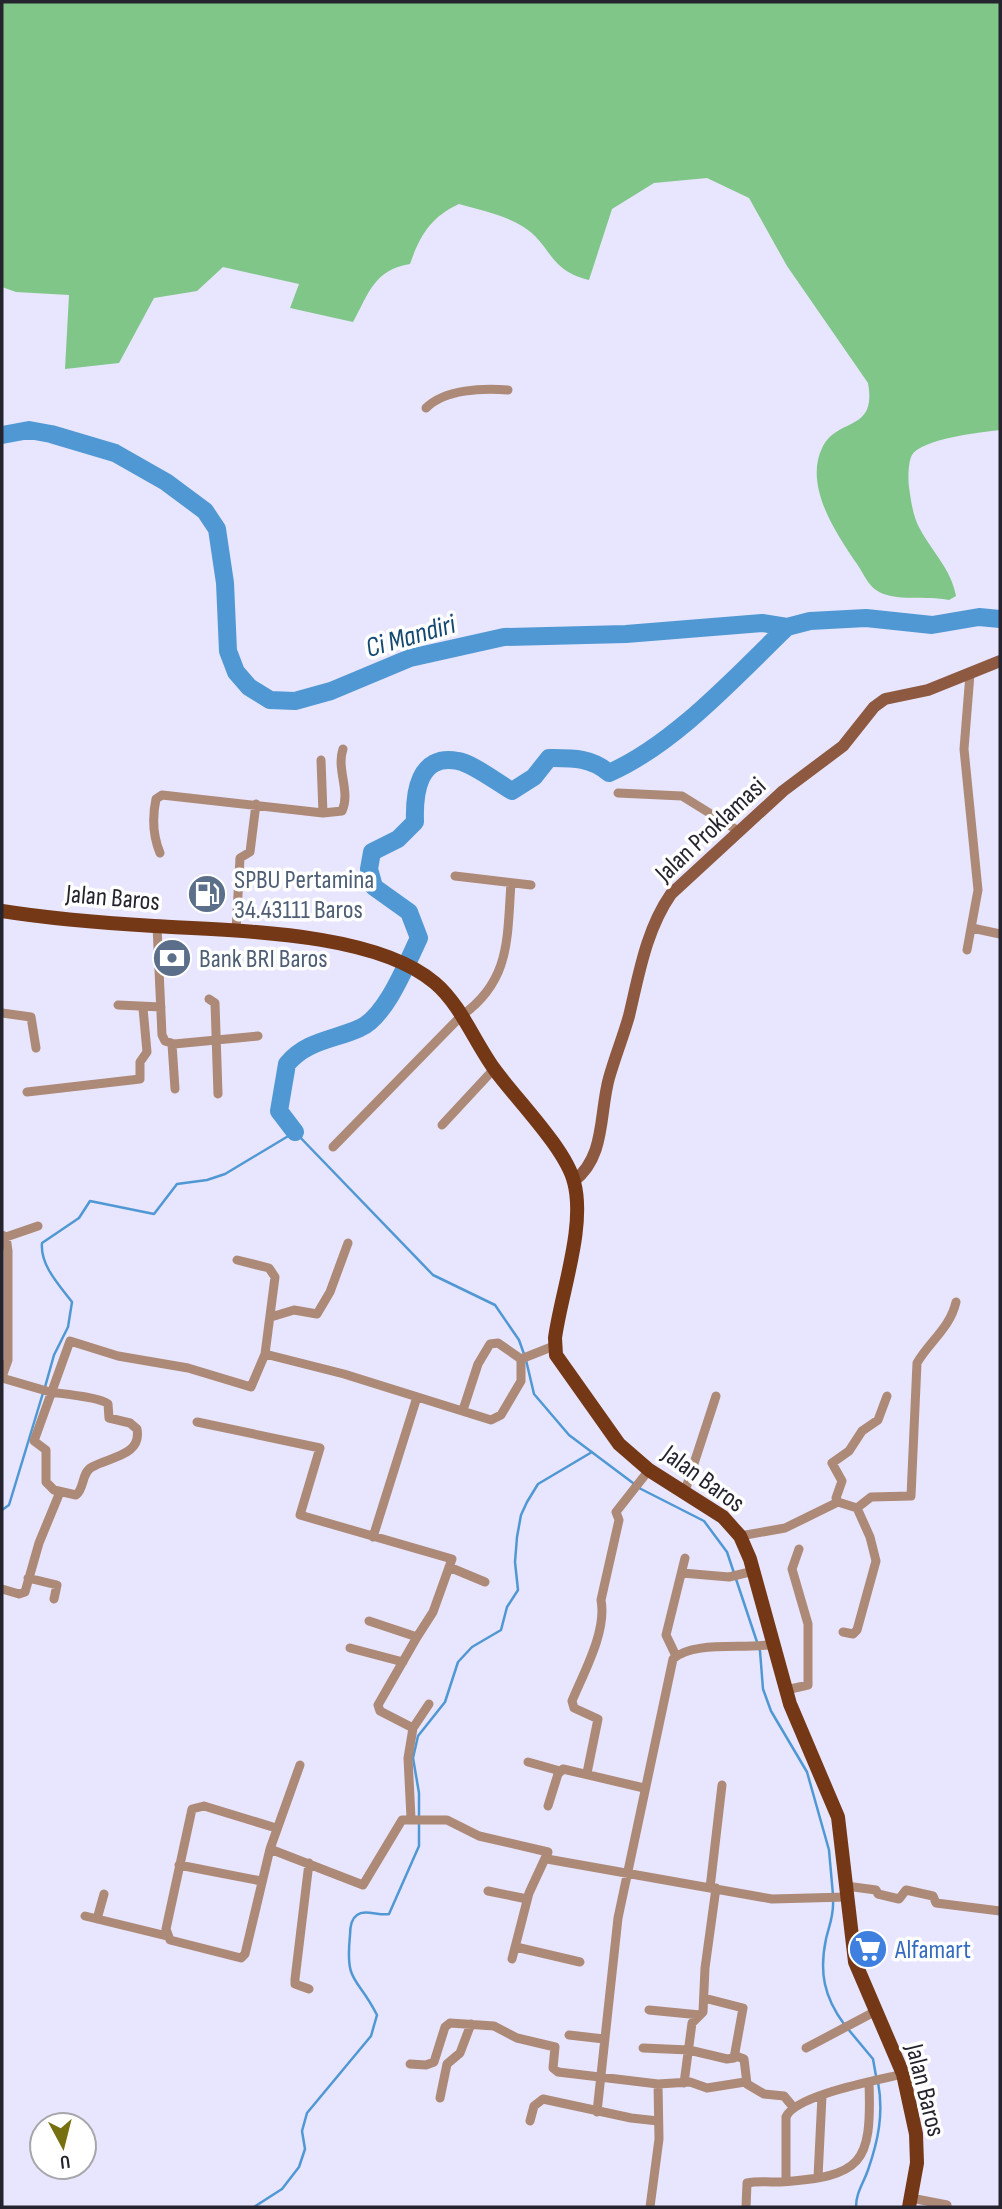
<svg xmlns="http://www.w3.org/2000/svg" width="1002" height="2209" font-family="'Sofia Sans Condensed',sans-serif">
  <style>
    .forest { fill: #7fc688 }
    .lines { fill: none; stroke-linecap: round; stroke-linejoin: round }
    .stream { stroke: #5098d3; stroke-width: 2.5 }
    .river { stroke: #5098d3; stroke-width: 18 }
    .street { stroke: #ad8977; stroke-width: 9 }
    .secondary { stroke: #8d5a41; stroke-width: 12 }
    .primary { stroke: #753816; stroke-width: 14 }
    .labels { text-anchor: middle; stroke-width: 7; stroke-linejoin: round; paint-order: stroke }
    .street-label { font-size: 26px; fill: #24232e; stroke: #fff }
    .service-label { font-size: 26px; fill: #4e5e75; stroke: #fff; text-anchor: start }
    .shop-label { font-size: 26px; fill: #366cbe; stroke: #fff; text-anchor: start }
    .water-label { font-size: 28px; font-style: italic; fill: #144971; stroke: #fff }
  </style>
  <rect width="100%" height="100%" fill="#e8e5fe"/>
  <!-- forest -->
  <path class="forest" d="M2 2H1000V430C982 432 921 439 912 455 908 462 908 479 909 487 911 501 913 517 920 529 933 553 951 569 956 596L949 600C927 595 895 603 876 590 868 585 862 571 857 564 835 532 803 484 823 446 839 417 877 432 868 383L787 266 749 198 707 178 654 183 612 209 589 280C547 270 552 244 522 226 504 215 480 210 459 204 431 217 420 235 410 264 374 270 369 293 353 322L290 308 299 284 223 267 197 291 154 298 119 363 65 369 69 295 16 292 2 287Z"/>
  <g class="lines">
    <!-- stream -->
    <path class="stream" d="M526 1360 534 1394 569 1435 641 1489 704 1521 727 1552 760 1651 763 1689 771 1711 807 1772 829 1850 833 1895
      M45 1387 54 1355 68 1327 72 1302C59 1285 40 1265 42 1243L79 1218 90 1201 154 1214 177 1184 207 1180 225 1174 295 1132 433 1275 495 1305 519 1340 524 1354
      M2 1510 9 1505 43 1393
      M833 1901C834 1915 829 1926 826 1939 819 1972 824 1997 844 2024
      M848 2029 873 2059 876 2076
      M254 2207 282 2189 299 2167 305 2149 302 2131 307 2113 371 2036 377 2015C357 1975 345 1985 350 1935 350 1929 351 1919 357 1915 365 1909 379 1916 389 1914L419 1846V1793L413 1758 418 1736 445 1702 458 1662 472 1647 501 1630 507 1607 518 1590 515 1562 517 1537 521 1515 527 1502 538 1484 592 1452
      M856 2207C856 2193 863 2184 868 2170 878 2141 884 2114 878 2082"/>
    <!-- river -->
    <path class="river" d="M2 435 29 430 51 434 115 453 166 482 205 511 217 529 225 583 228 651 236 672 249 687 270 700 295 701 331 691 410 658 504 637 626 634 762 623 787 627 810 621 866 618 932 625 979 617 1000 619
      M295 1132 279 1111 287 1064C307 1040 334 1040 360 1028 386 1017 407 963 419 938L409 912 374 887 369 869 372 852 398 839 415 822C414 794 418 753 458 761 472 763 498 783 512 791L534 777 549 758C571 758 591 757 609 773 675 744 736 676 787 627"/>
    <!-- street -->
    <path class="street" d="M426 408C445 389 483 388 508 390
      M321 760 323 813
      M618 793 682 796 740 832
      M160 853C153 836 152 818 156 799L162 795 323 813 342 811C351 792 336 769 343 749
      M455 876 531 885
      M157 926 162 1035 165 1041 174 1044 258 1036
      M972 928 1000 934
      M236 931 240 858 250 852 256 804
      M967 950 978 890 964 749 970 674
      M209 999 215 1003 218 1094
      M118 1005 161 1007
      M2 1013 31 1017 36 1048
      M172 1044 175 1089
      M27 1092 140 1079V1062L147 1052 143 1008
      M442 1125 494 1069
      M333 1147 461 1016C511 981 507 938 511 883
      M2 1235 6 1237 8 1251V1360L2 1377
      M6 1237 38 1226
      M237 1260 269 1268 275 1277 265 1354 344 1374 491 1420 501 1415 521 1381V1359L554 1346
      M271 1317 294 1310 317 1314 330 1292 348 1243
      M2 1378 50 1392C63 1394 100 1397 108 1404L109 1418 130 1423 137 1429C142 1456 109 1457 92 1467 81 1473 85 1488 76 1495L54 1490 46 1482V1450L34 1441 70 1341 118 1356 188 1368 251 1387 265 1354
      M463 1410 478 1364 490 1344 498 1343 521 1359
      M197 1422 320 1448 300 1515 452 1559 433 1612 417 1637
      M685 1491 716 1396
      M838 1502 836 1498 842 1481 832 1463 849 1451 862 1431 878 1420 887 1396
      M740 1536 785 1528 838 1502 857 1508 871 1497 911 1496 917 1363C930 1341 950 1328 956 1302
      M373 1537 417 1397
      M449 1567 485 1582
      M682 1573 729 1577 754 1571
      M28 1578 57 1585 54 1599
      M2 1589 19 1594 25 1592 39 1543 60 1492
      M369 1621 417 1637 378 1705 380 1711 413 1728
      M843 1632 853 1634 857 1630 876 1561 870 1537 857 1508
      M350 1648 403 1662
      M676 1656 666 1635 685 1558
      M786 1690 808 1685V1624L792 1569 799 1549
      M528 1762 560 1771
      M587 1773 598 1719 574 1708 572 1701C584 1672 607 1631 601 1600L619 1520 616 1512 649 1470
      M548 1806 558 1774 563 1769 644 1788
      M411 1818 408 1758 413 1728 429 1704
      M276 1828 204 1806 192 1809 166 1929 170 1940 241 1958 245 1954 270 1849 363 1885 402 1820H447L479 1836 548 1852 529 1893 512 1959
      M270 1849 300 1765
      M547 1859 772 1899 847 1897
      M309 1863 295 1979V1984L309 1989
      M179 1865 261 1881
      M846 1886 876 1890 878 1894 899 1899 906 1890 933 1896 936 1903 1000 1911
      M710 1888 722 1785
      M488 1891 527 1899
      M85 1916 167 1936
      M97 1919 104 1894
      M516 1947 580 1962
      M649 2010 700 2015
      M569 2035 604 2039
      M643 2048 689 2050 727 2059 734 2058 743 2008 704 1998
      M806 2048 876 2011
      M736 2056 744 2059 747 2084 764 2094 784 2096 794 2108
      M410 2064 426 2065 434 2062 445 2027 450 2023 494 2026 517 2038 555 2047 553 2068 558 2072 658 2084 690 2082 707 2088 745 2082
      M684 2083 692 2023 703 2012 705 1968 716 1888
      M440 2098 447 2064 460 2053 471 2024
      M597 2112 618 1918 673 1659C694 1640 746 1650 774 1644
      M530 2121 534 2106 543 2099 631 2118 658 2121
      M818 2177 822 2096
      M786 2181V2117C795 2095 879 2080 903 2074
      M911 2198 947 2205
      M650 2207 659 2139 658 2084
      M746 2207 747 2183C757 2181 769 2182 780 2182 862 2176 872 2165 869 2082"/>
    <!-- secondary -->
    <path class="secondary" d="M574 1181C606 1156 599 1114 609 1078 615 1057 623 1037 629 1016 639 974 646 930 671 894L783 791 843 746 874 707 885 699 928 690 1000 661"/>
    <!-- primary -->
    <path class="primary" d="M2 911C52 919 104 923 154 926 233 931 374 931 435 983 461 1005 475 1043 495 1070 516 1099 566 1149 574 1182 586 1226 561 1293 555 1338L556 1355 619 1444 649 1470 723 1517 740 1536 750 1559 790 1704 838 1817 855 1962 903 2074 916 2134 917 2163 909 2207"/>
  </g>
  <!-- icons -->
  <defs>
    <g id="fuel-disc" transform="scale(2.0125)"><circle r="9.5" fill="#5c6f8a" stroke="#fff"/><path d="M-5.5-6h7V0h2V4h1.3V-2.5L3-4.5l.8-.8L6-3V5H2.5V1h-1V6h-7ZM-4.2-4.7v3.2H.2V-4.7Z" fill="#fff"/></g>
    <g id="bank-disc" transform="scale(2.0125)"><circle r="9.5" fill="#5c6f8a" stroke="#fff"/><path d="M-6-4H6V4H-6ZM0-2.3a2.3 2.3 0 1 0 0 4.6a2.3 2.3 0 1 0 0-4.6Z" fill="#fff"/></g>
    <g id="supermarket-disc" transform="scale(2.0125)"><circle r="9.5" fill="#3f7fe0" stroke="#fff"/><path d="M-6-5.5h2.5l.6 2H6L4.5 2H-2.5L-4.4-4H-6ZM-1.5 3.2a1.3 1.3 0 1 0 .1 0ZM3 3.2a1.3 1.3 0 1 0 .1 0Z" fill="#fff"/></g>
  </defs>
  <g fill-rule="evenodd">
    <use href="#fuel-disc" x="207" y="894"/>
    <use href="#bank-disc" x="172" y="958"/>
    <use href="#supermarket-disc" x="868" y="1949"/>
  </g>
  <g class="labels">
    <!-- street labels -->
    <g class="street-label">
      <text transform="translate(710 829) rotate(-43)" y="9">Jalan Proklamasi</text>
      <text transform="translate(113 897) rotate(5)" y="9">Jalan Baros</text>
      <text transform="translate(704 1478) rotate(36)" y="9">Jalan Baros</text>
      <text transform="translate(926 2090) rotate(76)" y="9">Jalan Baros</text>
    </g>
    <!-- service labels -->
    <g class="service-label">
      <text x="234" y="888">SPBU Pertamina<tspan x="234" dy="30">34.43111 Baros</tspan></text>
      <text x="199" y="967">Bank BRI Baros</text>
    </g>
    <!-- shop labels -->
    <g class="shop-label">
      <text x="895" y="1958">Alfamart</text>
    </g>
    <!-- water labels -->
    <g class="water-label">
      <text transform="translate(410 635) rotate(-16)" y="10">Ci Mandiri</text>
    </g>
  </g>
  <!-- border -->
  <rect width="1002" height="2209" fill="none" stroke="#24232e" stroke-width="7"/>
  <!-- north arrow -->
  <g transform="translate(63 2146) rotate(173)"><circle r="33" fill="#ffffff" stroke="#a7a7ab" stroke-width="2"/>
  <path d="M0-5L12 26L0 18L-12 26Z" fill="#767010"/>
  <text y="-10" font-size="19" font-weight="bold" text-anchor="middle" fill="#24232e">U</text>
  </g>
</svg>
